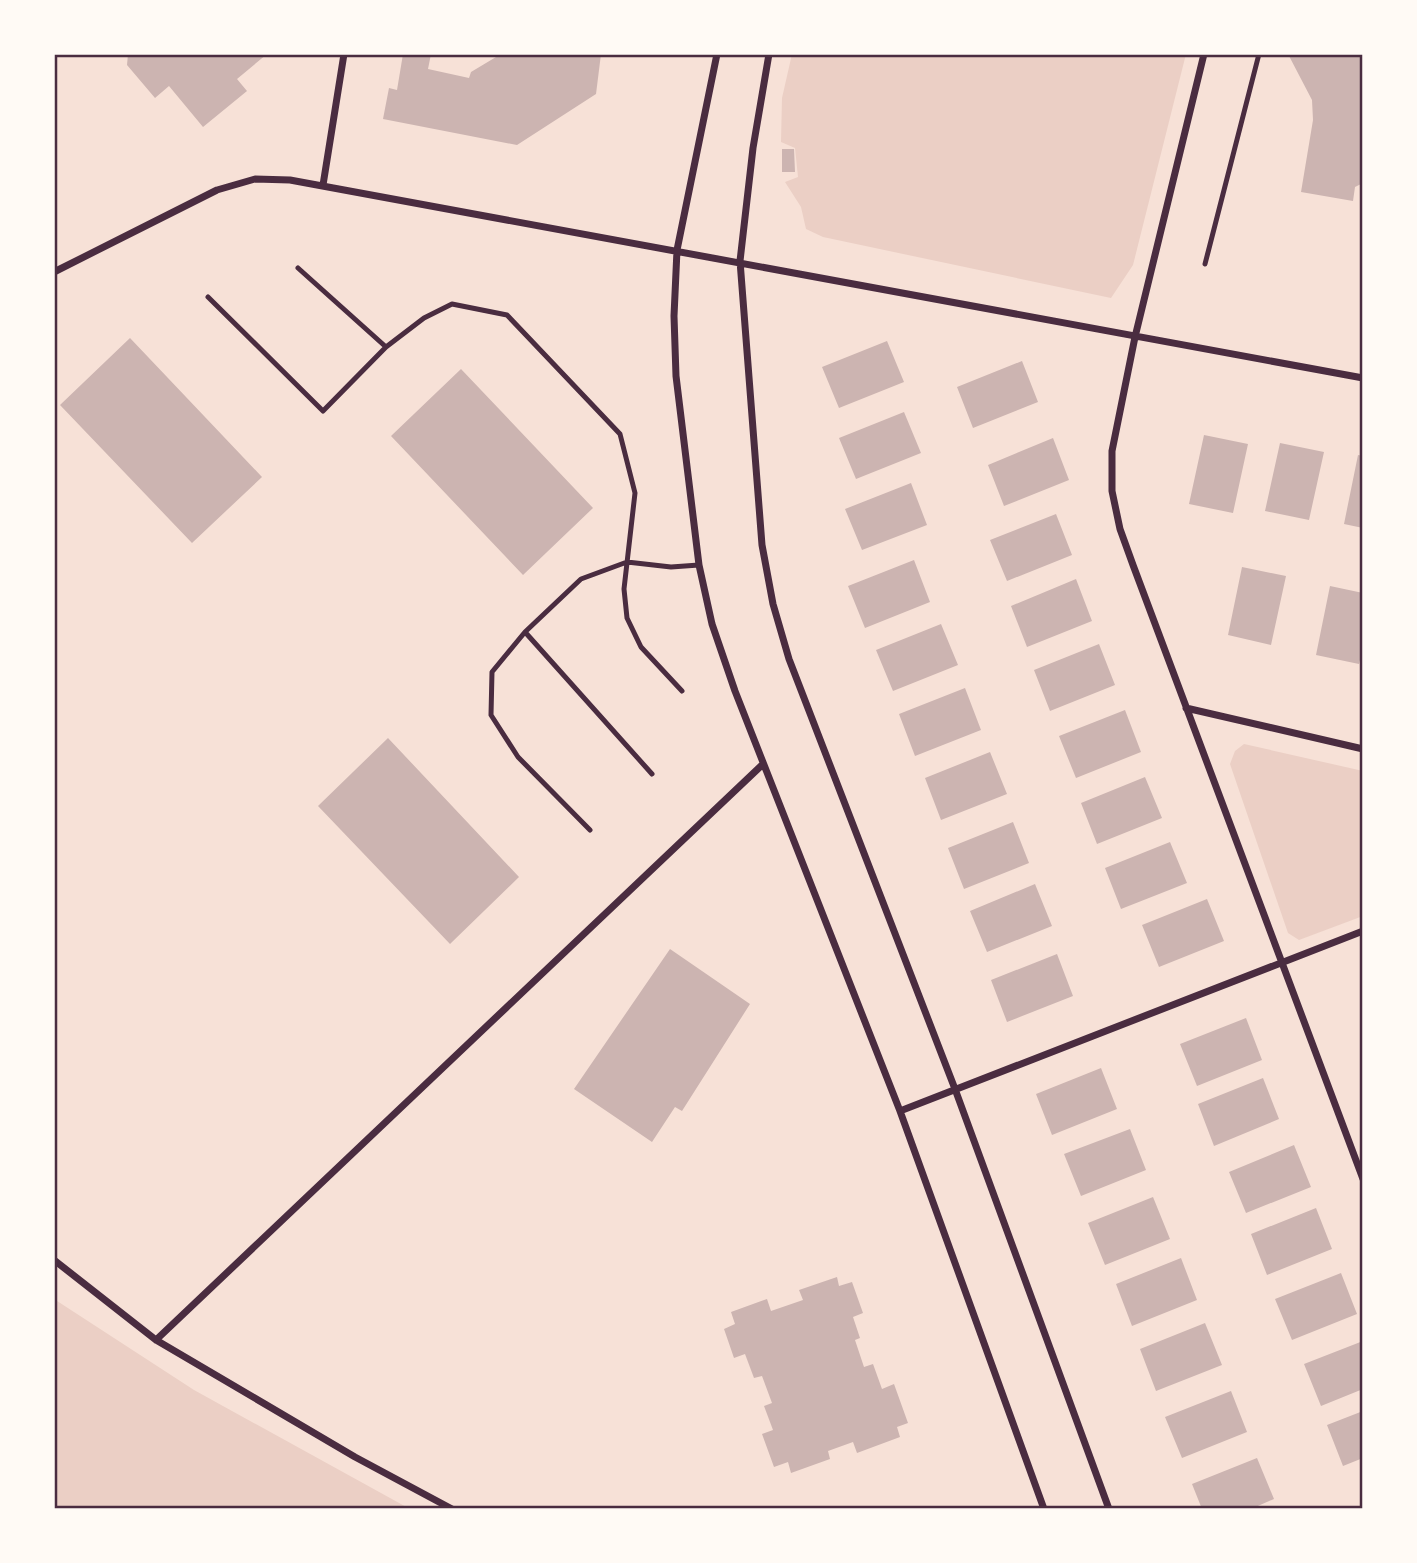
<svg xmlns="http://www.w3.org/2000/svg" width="1417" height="1563" font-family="'PT Sans',sans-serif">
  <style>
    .green { fill: #ebcfc5 }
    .building { fill: #ccb4b1 }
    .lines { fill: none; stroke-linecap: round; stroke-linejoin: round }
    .service { stroke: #4a2c40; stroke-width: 5 }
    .minor { stroke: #4a2c40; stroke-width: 7 }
    .neatline { fill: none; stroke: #4a2c40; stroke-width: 2.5 }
  </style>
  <rect width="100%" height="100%" fill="#f7e1d7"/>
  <!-- green -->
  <path class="green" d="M792 54H1186L1133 265 1111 298 823 237 806 229 801 207 785 182 798 177 795 148 781 142 782 98Z
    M1244 744 1363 771V916L1299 940 1288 933 1230 764 1235 751Z
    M54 1299 194 1390 410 1509H54Z"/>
  <!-- building -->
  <path class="building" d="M128 54H267L237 79 247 91 203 127 169 86 155 98 127 65Z
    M403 54H431L428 69 469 78 471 72 501 54H601L596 94 517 145 383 119 389 88 397 90Z
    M1288 54H1363V183L1355 187 1353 201 1301 192 1313 120 1312 100Z
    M782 149H794L795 172H782Z
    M130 338 262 477 192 543 60 405Z
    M887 341 904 382 839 408 822 367Z
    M1022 361 1038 402 973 428 957 387Z
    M461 369 593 508 523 575 391 436Z
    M904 412 921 453 856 479 839 438Z
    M1204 435 1248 444 1233 513 1189 504Z
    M1053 438 1069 480 1004 506 988 465Z
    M1280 443 1324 452 1309 520 1265 511Z
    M1358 455 1363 456V528L1344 524Z
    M911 483 927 525 862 550 845 509Z
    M1056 514 1072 555 1007 581 990 540Z
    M914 560 930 602 865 628 848 586Z
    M1242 567 1286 576 1271 645 1228 635Z
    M1076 579 1092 621 1027 647 1011 606Z
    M1330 586 1363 593V647L1359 664 1316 655Z
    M941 624 958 665 893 691 876 650Z
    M1099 644 1115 685 1050 711 1034 670Z
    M965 688 981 730 915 756 899 714Z
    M1125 710 1141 752 1076 778 1059 736Z
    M388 738 519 877 450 944 318 806Z
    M990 752 1007 794 941 820 925 778Z
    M1145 777 1162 818 1097 844 1081 803Z
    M1013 822 1029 863 964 889 948 848Z
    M1170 842 1187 883 1121 909 1105 868Z
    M1035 884 1052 926 987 952 970 911Z
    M1207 899 1224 941 1159 967 1142 925Z
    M670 949 750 1004 682 1111 675 1107 652 1142 574 1089Z
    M1057 954 1073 996 1007 1022 991 980Z
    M1246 1018 1262 1060 1197 1086 1180 1044Z
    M1101 1068 1117 1109 1052 1135 1036 1094Z
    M1263 1078 1279 1119 1214 1146 1198 1104Z
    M1130 1129 1146 1170 1081 1196 1064 1154Z
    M1294 1145 1311 1187 1246 1213 1229 1172Z
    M1153 1197 1170 1239 1105 1265 1088 1223Z
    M1316 1208 1332 1249 1267 1275 1251 1234Z
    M1181 1258 1197 1300 1132 1326 1116 1284Z
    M1341 1273 1357 1314 1292 1340 1275 1299Z
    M837 1277 839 1286 852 1282 863 1313 853 1317 860 1338 855 1340 864 1367 873 1364 882 1389 894 1384 908 1423 897 1427 900 1437 857 1453 853 1442 828 1451 830 1459 791 1473 788 1462 774 1467 762 1434 773 1430 764 1406 772 1403 762 1376 754 1378 745 1354 734 1358 724 1329 735 1324 731 1312 767 1299 771 1311 803 1300 799 1290Z
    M1205 1323 1222 1365 1156 1391 1140 1349Z
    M1363 1341V1389L1321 1406 1304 1364Z
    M1231 1391 1247 1432 1182 1458 1165 1417Z
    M1363 1411V1458L1343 1466 1327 1425Z
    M1257 1458 1274 1499 1251 1509H1202L1192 1484Z"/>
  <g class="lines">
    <!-- service -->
    <path class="service" d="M1205 264 1259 54
      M298 268 386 347
      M208 297 323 411 386 347 424 318 452 304 507 315 620 434 635 493 624 589 627 618 641 647 682 691
      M525 632 652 774
      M590 830 518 757 491 715 492 672 525 632 581 579 627 562 671 567 699 565"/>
    <!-- minor -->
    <path class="minor" d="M717 54 677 250 674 316 676 376 699 565 712 624 735 691 900 1111 1044 1509
      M769 54 753 148 740 261 762 545 773 604 789 659 955 1089 1109 1509
      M1204 54 1135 337 1112 451V491L1120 529 1133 565 1363 1179
      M323 185 344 54
      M54 272 217 190 255 179 290 180 1363 378
      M1186 708 1363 749
      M900 1111 1363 931
      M54 1260 156 1340 355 1457 452 1509
      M156 1340 763 764"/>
  </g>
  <!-- border -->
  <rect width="1417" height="1563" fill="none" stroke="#fffaf5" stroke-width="112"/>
  <rect x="56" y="56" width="1305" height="1451" class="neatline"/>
</svg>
